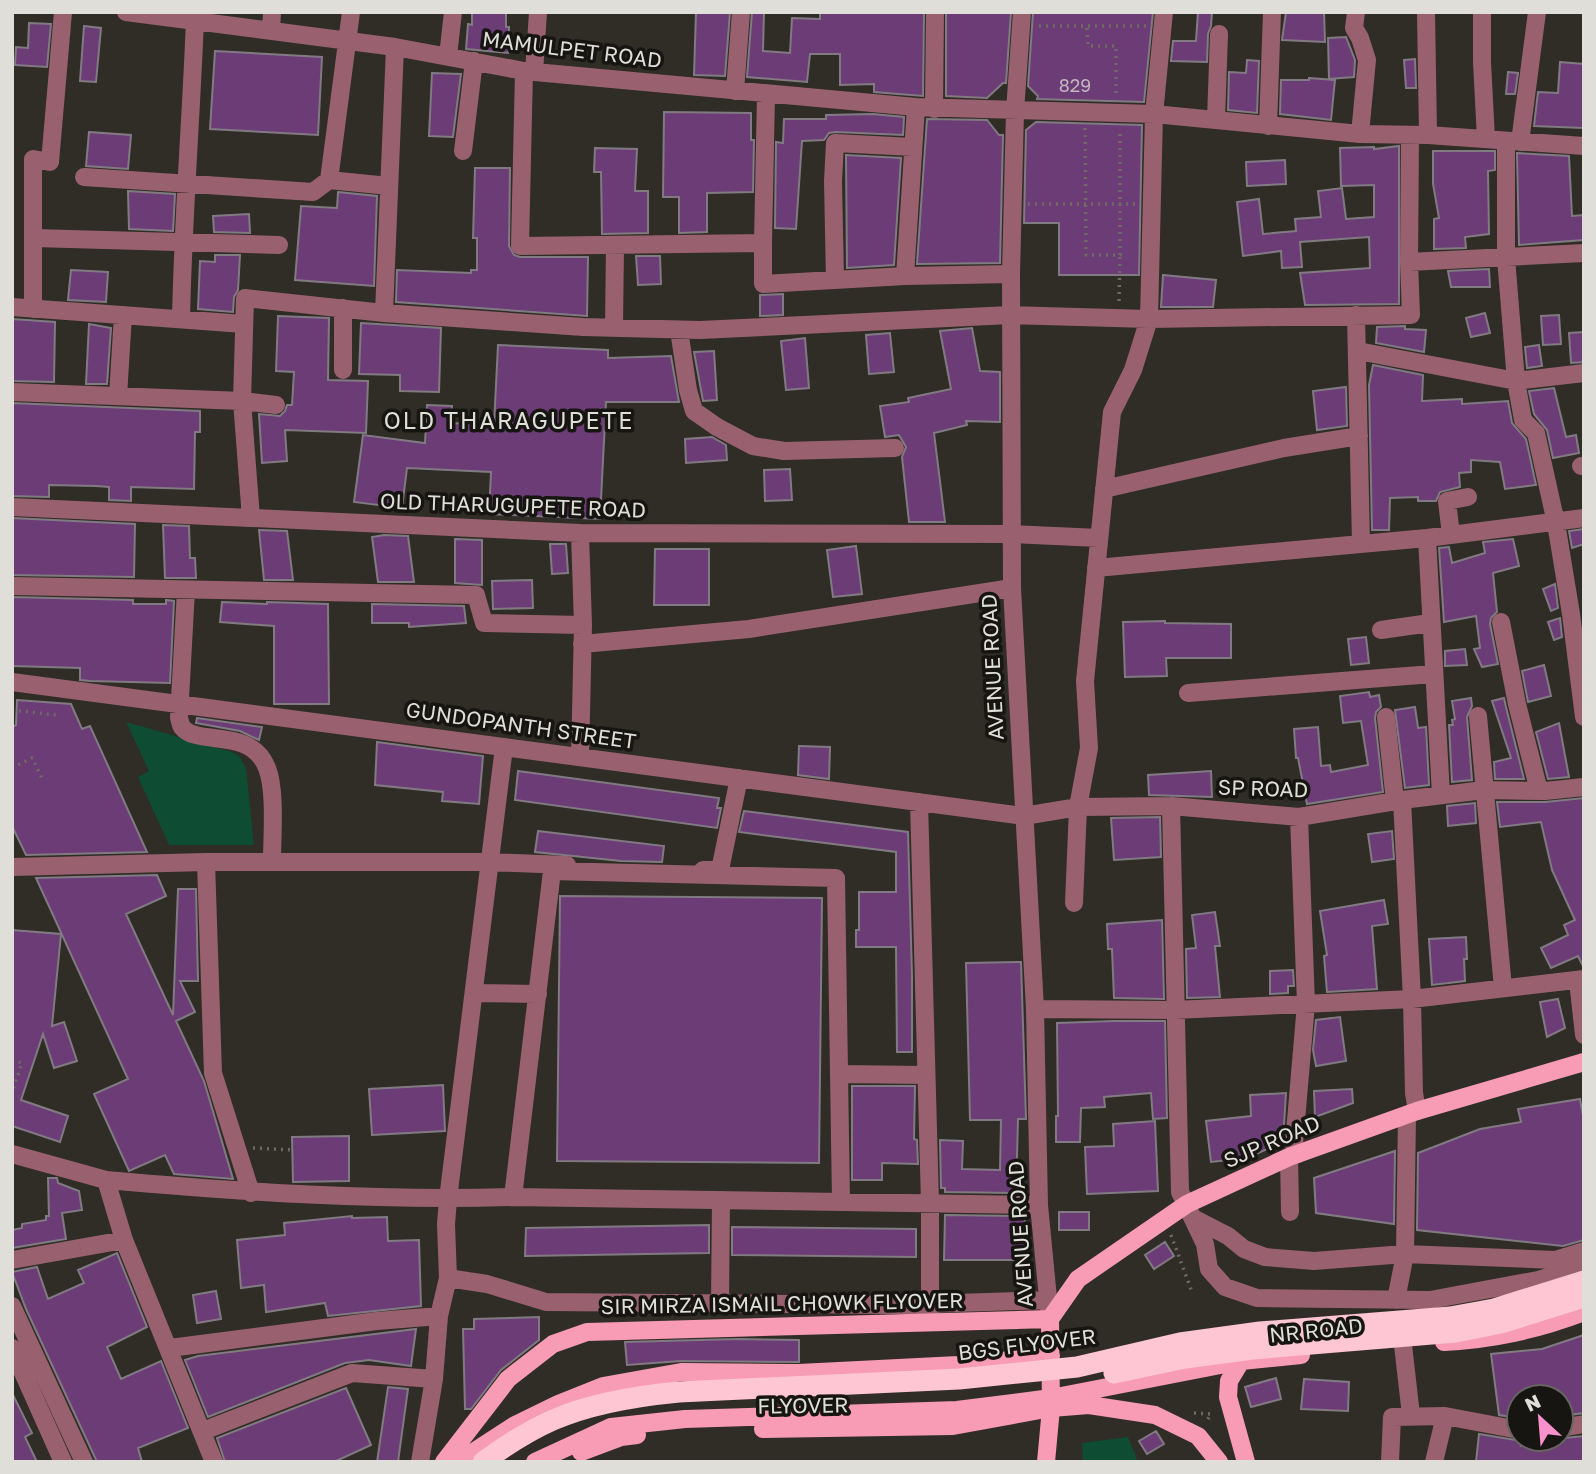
<svg xmlns="http://www.w3.org/2000/svg" width="1596" height="1474" font-family="'Golos Text',sans-serif">
  <style>
    .green { fill: #0e4c33 }
    .building { fill: #6c3c76; stroke: #817a83; stroke-width: 2 }
    .lines { fill: none; stroke-linecap: round; stroke-linejoin: round }
    .path { stroke: #6d6b64; stroke-width: 3.5; stroke-dasharray: 2 5; stroke-linecap: butt }
    .minor { stroke: #996170; stroke-width: 18 }
    .major { stroke: #f89bb4; stroke-width: 18 }
    .highway-bridge { stroke: #fec5d3; stroke-width: 21 }
    .labels { text-anchor: middle; stroke-width: 7; stroke-linejoin: round; paint-order: stroke }
    .number-label { font-size: 18px; fill: #c2b6c0 }
    .street-label { font-size: 21px; fill: #dfded9; stroke: #161512 }
    .neighbourhood-label { font-size: 23px; letter-spacing: 2px; fill: #dfded9; stroke: #161512 }
  </style>
  <rect width="100%" height="100%" fill="#2f2d25"/>
  <!-- green -->
  <path class="green" d="M126 722 232 752 239 756 246 768 254 845H169L138 777 149 771Z
    M1128 1437 1138 1462H1083L1082 1443Z"/>
  <!-- building -->
  <path class="building" d="M472 12H506V27H509L508 53 466 49 468 24 472 25Z
    M696 12H730L725 76 694 75Z
    M752 12H764L763 51 790 53 792 18 820 19V12H924L923 96 874 92V84L840 85V54H810L807 82 747 77Z
    M946 12H1011L1006 83H1003L987 98 946 96Z
    M1033 12H1153L1144 102 1037 99 1038 96 1028 86Z
    M1198 12H1212L1211 26 1208 34 1207 62 1171 61 1173 41H1196Z
    M1286 12H1324L1325 42 1282 40Z
    M29 23 51 24 47 67 15 65 16 47 28 48Z
    M84 26 101 28 96 82 80 81Z
    M1346 37 1355 60 1354 77 1329 79 1328 38Z
    M215 51 322 57 318 135 210 129Z
    M1415 59 1416 88H1406L1404 60Z
    M1247 60 1259 61 1257 113 1228 110 1229 72 1246 73Z
    M1560 62 1584 64 1583 128 1534 126 1538 92 1558 93Z
    M1508 72 1518 73 1515 94H1506Z
    M432 73 461 74 453 137 429 136Z
    M1309 78 1335 80 1331 120 1280 114 1281 80H1309Z
    M664 112 751 113V140H754L753 192 707 193V232L679 233V197H663Z
    M873 114 904 117 903 135 836 132 829 133 824 140 802 141 796 229 775 228 776 142 783 143 784 119H826V115Z
    M927 119 987 120 999 135H1003L1000 263 917 264Z
    M1036 122 1142 125 1139 275H1059V223H1024L1026 130Z
    M89 132 131 135 128 169 86 166Z
    M1399 146V304L1305 305 1300 273 1370 268 1369 237 1300 242 1302 267 1282 268 1281 251 1243 256 1237 202 1259 199 1263 234 1296 231 1295 219 1321 217 1318 191 1342 188 1346 219 1374 217V185L1341 186 1340 148 1374 147V149Z
    M595 148 637 149 635 191H648V233L602 234 601 172H594Z
    M1433 151H1495V170L1488 171 1489 234 1465 237 1466 248 1434 249V219L1439 218 1433 184Z
    M1517 153 1569 156 1572 216 1584 215V240L1519 245Z
    M846 155 901 158 894 265 847 268Z
    M1285 160 1286 184 1247 186 1246 162Z
    M475 168H510L509 246 514 255 520 257H588L587 316 396 302 397 270 471 273V270H477V238H473Z
    M128 191 175 194 173 231 129 229Z
    M338 192 377 196 374 286 295 280 301 206 337 208Z
    M249 214 250 233 214 232 213 216Z
    M215 255H240L238 290 234 297 233 312 198 309 200 261 215 262Z
    M636 256H660L661 284 638 285Z
    M1489 269 1490 287H1451L1448 271Z
    M71 270 108 272 106 302 68 300Z
    M1163 275 1216 280 1213 307H1161Z
    M783 294V315L760 316V295Z
    M1485 313 1490 333 1471 337 1466 318Z
    M1559 315 1561 344 1543 345 1541 316Z
    M278 316 329 318 328 380 368 381 366 433 285 430 287 461 262 463 259 414 280 416 285 411 287 405H292L294 372 276 371Z
    M12 319 55 322 54 382 12 381Z
    M361 323 441 328 439 392 400 391V375L359 374Z
    M89 324 111 328 107 384H86Z
    M1405 326V329L1426 330 1424 352 1376 343 1377 327Z
    M972 328 980 371 1000 372V422L966 421 967 425 934 433 945 522H909L902 457 906 447 899 435 885 437 880 406 909 402 908 398 951 389 940 331Z
    M1584 332V362L1571 363 1569 333Z
    M890 333 894 372 869 374 866 335Z
    M805 338 809 388 786 390 781 341Z
    M498 345 608 350V358L671 356 679 402H606L600 519 489 514 491 472 407 468 402 508 354 502 363 435 425 443 427 405 452 406 451 423 494 425Z
    M1539 345 1542 366 1527 368 1525 347Z
    M714 351 717 400 703 401 694 352Z
    M1373 365 1423 375 1422 401 1462 399V404L1508 401 1512 423 1526 439 1536 485 1505 489 1500 462 1471 460V472L1459 473 1460 487 1440 492 1436 501H1418V497L1390 498 1389 530H1372L1369 385Z
    M1346 387 1347 426 1317 430 1313 391Z
    M1554 388 1566 437 1576 435 1579 453 1553 458 1547 430 1534 414 1529 391Z
    M12 403 200 411V432H195L194 489 131 487V501L109 500V487L96 486 49 485V497L12 496Z
    M712 437 726 445 727 460 686 463 685 439Z
    M790 469 792 500 765 501 764 470Z
    M12 518 135 524 134 577 12 575Z
    M163 525 189 526 190 558H195L196 578H165Z
    M1584 529V544L1572 548 1569 531Z
    M259 530 287 531 293 580H264Z
    M384 535 408 536 414 582H378L372 537Z
    M455 539 482 540V585L455 583Z
    M1513 539 1519 566 1493 573 1497 612 1491 618 1490 624 1498 664 1482 667 1474 649 1480 648 1476 616 1444 622 1439 548 1449 547 1452 563 1485 553 1483 542Z
    M550 544H566L568 573 552 574Z
    M856 546 862 594 833 597 827 550Z
    M655 549H709V605H654Z
    M532 580 533 608 493 609 492 581Z
    M1555 584 1558 608 1551 611 1543 589Z
    M12 597 133 600V604H166V600L174 601 170 683 90 681 80 680V668L12 666Z
    M222 602 267 604V602L328 604 329 704H274V626L220 622Z
    M372 604 464 606 466 623 409 627V623H372Z
    M1560 618 1562 637 1554 640 1548 622Z
    M1165 621V623L1231 624V658H1166L1167 676 1125 677 1123 622Z
    M1366 637 1369 663 1351 665 1348 639Z
    M1465 649 1467 665 1445 666V651Z
    M1544 665 1551 696 1528 702 1522 671Z
    M1369 692 1370 697 1379 695 1381 707 1376 712 1375 718 1383 792 1307 804 1298 758H1296L1294 729 1318 727 1321 766 1330 765 1331 772 1368 765 1361 721 1343 723 1340 696Z
    M1471 698 1472 706 1467 717 1472 780 1452 782 1449 725H1453L1452 720 1455 719 1452 701Z
    M1504 698 1506 707 1524 779H1495L1494 762 1511 758 1492 701Z
    M17 700 71 704 82 729 90 726 147 852 26 855 12 826V727L16 725Z
    M1415 707 1418 728 1426 727 1429 785 1405 788 1395 710Z
    M197 718 262 727 259 740 240 731 196 723Z
    M1559 723 1569 777 1548 779 1536 732Z
    M377 742 483 756 479 804 442 801 443 792 375 785Z
    M799 746 830 747 829 779 798 775Z
    M518 771 719 798 717 808H721L717 828 515 800Z
    M1211 771 1212 797 1149 795 1148 775Z
    M1584 798V968L1578 956 1551 968 1541 948 1568 935 1564 925 1575 920 1552 870 1541 822 1500 827 1497 802H1545Z
    M1475 803 1476 823 1448 826 1447 806Z
    M744 811 908 832 912 976V1052H897L896 947H856V930H859V892H896V852L739 832Z
    M1160 817 1161 857 1114 860 1111 818Z
    M538 831 664 846 662 862 621 861 535 852Z
    M1392 831 1394 859 1372 862 1368 834Z
    M157 875 166 896 126 914 173 1015 178 889H196L198 981H180L195 1012 176 1021 204 1081 233 1179 174 1174 165 1155 129 1171 94 1094 128 1079 36 878Z
    M560 896 822 898 819 1163 557 1161Z
    M1384 900 1388 924 1372 926 1377 989 1327 992 1324 956 1327 955 1320 911Z
    M1215 912 1220 946H1215L1220 997 1187 998 1186 949 1196 948 1192 915Z
    M1162 920 1164 999 1114 998 1112 949H1108L1107 924Z
    M12 930 61 934 52 1026 64 1022 77 1061 54 1068 43 1034 21 1100 68 1116 60 1142 12 1126Z
    M1466 937 1467 959H1464L1465 981 1432 985 1429 939Z
    M1021 962 1026 1119H1018L1016 1193 945 1192V1188H941L940 1140 963 1141 962 1169 1000 1170 1001 1120H970L966 963Z
    M1293 970 1294 986H1288V993L1270 994V971Z
    M1558 999 1565 1028 1547 1037 1540 1002Z
    M1340 1017 1346 1061 1316 1066 1313 1050 1316 1020Z
    M1114 1021H1165L1167 1118 1153 1119 1151 1093 1104 1097 1105 1107 1081 1108 1080 1142H1056V1116H1058L1057 1023Z
    M443 1085 445 1131 372 1135 369 1089Z
    M852 1086H915L914 1139 917 1140 918 1164 882 1163V1180H852Z
    M1352 1089 1353 1103 1315 1117 1314 1091Z
    M1286 1093 1283 1142 1247 1158 1211 1162 1206 1121 1251 1116 1250 1095Z
    M1580 1099 1584 1121V1240L1563 1246 1417 1230 1418 1153 1480 1129 1521 1122 1518 1109Z
    M1155 1121 1158 1191 1087 1194 1085 1147 1114 1146 1113 1124Z
    M349 1136V1181L293 1182 292 1137Z
    M1395 1151 1394 1224 1316 1213 1314 1178Z
    M48 1178H57L58 1183 79 1191 82 1210 62 1213 66 1239 12 1248V1230L22 1228V1224L46 1220V1216H49Z
    M1059 1212H1089V1230H1059Z
    M945 1215 1025 1216 1024 1260H944Z
    M352 1216V1218L387 1217 388 1241 419 1240 421 1306 328 1316 325 1303 266 1312 264 1285 241 1288 237 1240 285 1235 284 1223Z
    M709 1225V1253L525 1256 526 1228Z
    M732 1227 916 1229V1257L732 1255Z
    M1165 1242 1174 1256 1154 1269 1145 1255Z
    M117 1253 147 1327 107 1347 121 1379 161 1361 188 1428 138 1448 142 1462H97L26 1309 12 1272 37 1267 48 1299 84 1283 78 1270Z
    M216 1291 221 1319 197 1323 193 1295Z
    M539 1317V1340L501 1370 471 1409H465L463 1329H474V1319Z
    M416 1329 411 1366 369 1360 345 1363 208 1417 185 1360 198 1356Z
    M1584 1335V1413L1561 1416V1397H1519V1418L1499 1415 1491 1354 1542 1349Z
    M738 1339 799 1340V1362L681 1361 627 1365 625 1342Z
    M1276 1378 1281 1399 1251 1407 1245 1387Z
    M1304 1379 1349 1382 1348 1411 1301 1409Z
    M388 1387 408 1389 398 1462H377Z
    M346 1388 371 1445 334 1462H225L217 1438Z
    M12 1393 32 1433 25 1437 37 1462H12Z
    M1156 1431 1164 1444 1147 1454 1139 1441Z
    M1479 1434 1522 1441 1521 1446 1553 1439 1584 1436V1462H1476Z"/>
  <g class="lines">
    <!-- path -->
    <path class="path" d="M1039 26H1147
      M1087 28 1088 46H1116V95
      M1085 128 1086 255H1120V130
      M1028 204H1136
      M1119 301 1120 255
      M12 710 56 715
      M12 768 32 758 43 780
      M12 1060 22 1063 12 1092
      M253 1148 293 1150
      M1171 1235 1192 1292
      M1194 1413 1211 1414 1206 1422"/>
    <!-- minor -->
    <path class="minor" d="M126 12 395 47 524 71 916 107 1154 114 1360 134 1428 135 1584 146
      M1022 12 1015 111 1011 274 1012 588 1035 1009 1039 1205 1050 1319
      M1356 12 1354 28 1360 38 1367 60 1360 134
      M1426 12 1428 135
      M1482 13V62L1486 139
      M271 31 272 12
      M448 56 453 12
      M524 71 520 246 763 243V284L905 276 1011 274
      M534 72 538 12
      M735 91 741 12
      M934 109 935 12
      M1216 120 1219 34
      M1268 126 1272 12
      M1506 141V258L1516 381 1523 420 1536 433 1556 523 1571 614 1584 717
      M1520 142 1537 12
      M463 151 474 61
      M84 177 313 192 329 180 351 12
      M329 180 389 186
      M34 238 279 245
      M763 243 766 94
      M1409 262 1584 253
      M905 276 916 107
      M835 280 833 181 835 143 913 147
      M12 307 244 324
      M343 308V370
      M33 309V159L50 162 63 12
      M384 313 395 47
      M1356 315 1361 544
      M181 319C183 220 191 120 195 20
      M614 328 615 245
      M679 330 688 390 694 411 717 427 753 446 784 451 895 448
      M1358 351 1516 381 1584 373
      M12 392 242 401 276 405
      M118 396 123 315
      M1581 466H1584
      M1104 489 1284 448 1359 436
      M12 507 580 533 1013 534 1099 538
      M251 518 242 401 245 298 384 313 583 327 700 330 1010 315 1149 319 1411 315 1409 262 1410 135
      M580 533 583 625 580 757
      M1451 535 1447 501 1468 497
      M1427 538 1441 795
      M1096 568 1427 538 1584 518
      M12 586 476 595 484 623 583 625
      M186 590 179 717C179 718 181 726 182 727 197 747 251 726 267 768 276 790 272 837 272 862
      M1501 622 1517 704 1539 791
      M1381 630 1430 623
      M582 644 749 629 1012 588
      M12 682 1024 816 1078 807 1171 806 1299 817 1402 800 1484 790 1545 791 1584 787
      M1188 693 1433 674
      M1478 716 1503 988
      M1386 717 1395 801
      M1402 800 1412 999 1414 1093 1417 1111
      M919 802 930 1203V1316
      M1171 806 1180 1192 1205 1244 1209 1269 1225 1287 1257 1298 1430 1300 1538 1280 1584 1266
      M206 862H490L567 865
      M12 867 206 862 213 1073 251 1193
      M703 870H720L739 778
      M1074 903 1078 807 1089 748 1085 681 1112 412 1133 370 1149 319 1154 114 1164 12
      M1578 981 1584 1035
      M474 993 538 994
      M1035 1009 1174 1010 1412 999 1584 979
      M839 1074 926 1075
      M12 1154 106 1180
      M1298 1154 1294 1144 1306 1004 1299 817
      M1289 1157 1290 1212
      M513 1197 552 871 836 878 841 1202
      M1193 1218 1228 1236 1244 1249 1265 1257 1314 1261 1405 1254 1555 1260 1584 1251
      M12 1260 124 1240
      M448 1278 487 1284 546 1302 895 1305 1049 1300
      M1396 1300 1405 1254 1407 1115
      M720 1304 721 1200
      M12 1306 84 1462
      M1403 1345 1411 1415
      M12 1348 63 1462
      M170 1348 377 1321 439 1316
      M1561 1428 1584 1424
      M203 1431 352 1373 434 1379
      M214 1462 124 1240 106 1180C242 1192 377 1201 513 1197L1039 1205
      M420 1462 434 1379 439 1316 448 1278 446 1224 448 1199 504 747
      M1390 1462 1392 1417 1445 1416 1519 1430
      M1434 1462 1445 1416"/>
    <!-- major -->
    <path class="major" d="M1444 1342C1495 1339 1536 1330 1584 1312
      M1241 1361 1229 1381 1228 1397 1246 1462
      M763 1429 953 1426 1051 1408 1089 1405 1155 1415 1198 1436 1219 1462
      M581 1452 621 1437 637 1435
      M444 1462 508 1379 553 1344 587 1332 1050 1319
      M458 1462 515 1425 558 1404 603 1386 681 1372 799 1373 958 1365 1051 1356
      M535 1462 611 1427 685 1419 957 1410 1051 1398 1241 1361 1301 1355
      M1046 1462 1051 1408 1050 1319 1078 1279 1187 1204 1289 1157 1417 1111 1584 1062"/>
    <!-- highway-bridge -->
    <path class="highway-bridge" d="M1114 1373 1185 1358 1253 1349 1456 1332 1501 1323 1584 1297
      M483 1462C505 1446 528 1431 553 1420 592 1403 637 1396 679 1392L959 1379 1077 1367 1180 1343 1260 1332 1450 1317 1494 1309 1584 1281"/>
  </g>
  <g class="labels">
    <!-- number labels -->
    <g class="number-label">
      <text x="1075" y="92">829</text>
    </g>
    <!-- street labels -->
    <g class="street-label">
      <text transform="translate(572 50) rotate(7)" y="7">MAMULPET ROAD</text>
      <text transform="translate(513 506) rotate(2)" y="7">OLD THARUGUPETE ROAD</text>
      <text transform="translate(993 667) rotate(-93)" y="7">AVENUE ROAD</text>
      <text transform="translate(521 726) rotate(8)" y="7">GUNDOPANTH STREET</text>
      <text transform="translate(1263 789) rotate(2)" y="7">SP ROAD</text>
      <text transform="translate(1272 1142) rotate(-23)" y="7">SJP ROAD</text>
      <text transform="translate(1021 1234) rotate(-94)" y="7">AVENUE ROAD</text>
      <text transform="translate(782 1304) rotate(-1)" y="7">SIR MIRZA ISMAIL CHOWK FLYOVER</text>
      <text transform="translate(1316 1331) rotate(-6)" y="7">NR ROAD</text>
      <text transform="translate(1027 1345) rotate(-7)" y="7">BGS FLYOVER</text>
      <text transform="translate(803 1406) rotate(-1)" y="7">FLYOVER</text>
    </g>
    <!-- neighbourhood labels -->
    <g class="neighbourhood-label">
      <text x="509" y="429">OLD THARAGUPETE</text>
    </g>
  </g>
  <!-- border -->
  <rect width="1596" height="1474" fill="none" stroke="#dfded9" stroke-width="28"/>
  <!-- north arrow -->
  <g transform="translate(1540 1418) rotate(334)"><circle r="33" fill="#161512" stroke="#666562" stroke-width="2"/>
  <path d="M0-5L12 26L0 18L-12 26Z" fill="#f890cb"/>
  <text y="-10" font-size="19" font-weight="bold" text-anchor="middle" fill="#dfded9">N</text>
  </g>
</svg>
